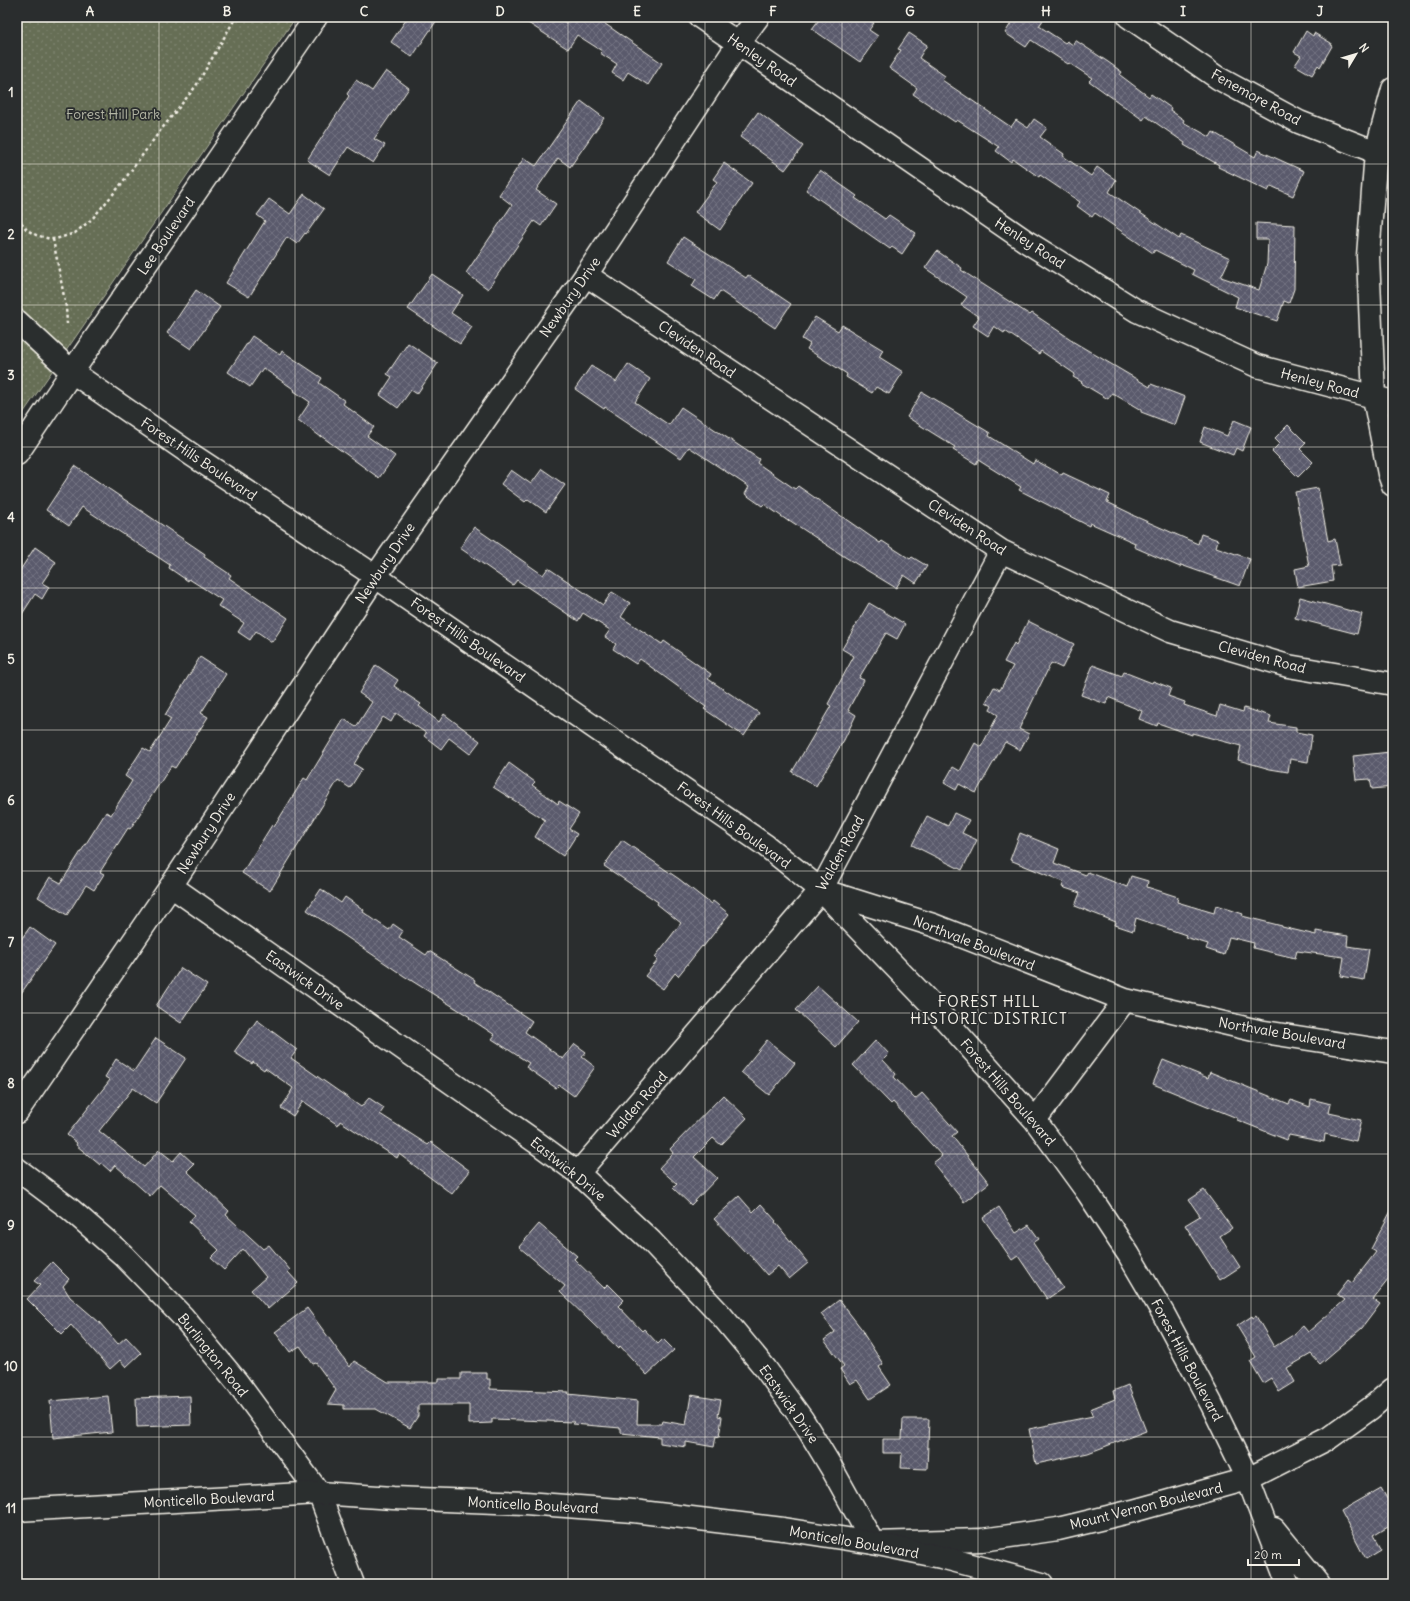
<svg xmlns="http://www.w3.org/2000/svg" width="1410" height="1601" font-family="Delius,sans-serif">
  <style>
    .park { fill: url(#park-dots); stroke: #adb09e }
    .building { fill: url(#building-cross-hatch); stroke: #f4f1e8 }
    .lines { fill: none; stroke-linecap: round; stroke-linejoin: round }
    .minor-casing { stroke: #f4f1e8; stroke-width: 25 }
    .major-casing { stroke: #f4f1e8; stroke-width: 25 }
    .path { stroke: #f4f1e8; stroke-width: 2.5; stroke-dasharray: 3 3; stroke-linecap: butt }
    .minor { stroke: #2a2d2e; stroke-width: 22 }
    .major { stroke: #2a2d2e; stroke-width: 22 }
    .grid { fill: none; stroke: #f4f1e8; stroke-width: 1; stroke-opacity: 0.55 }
    .labels { text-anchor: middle; stroke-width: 3.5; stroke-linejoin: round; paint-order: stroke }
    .street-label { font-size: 14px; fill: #f4f1e8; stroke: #2a2d2e }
    .park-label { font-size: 14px; fill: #b4b6a5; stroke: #2a2d2e }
    .neighbourhood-label { font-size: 15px; letter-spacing: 1px; fill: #f4f1e8; stroke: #2a2d2e }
    .neatline { fill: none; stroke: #f4f1e8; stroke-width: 1.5 }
    .grid-label { font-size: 13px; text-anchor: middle; font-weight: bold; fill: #f4f1e8 }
  </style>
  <defs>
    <pattern id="park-dots" width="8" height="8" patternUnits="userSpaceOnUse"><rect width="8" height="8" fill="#666e54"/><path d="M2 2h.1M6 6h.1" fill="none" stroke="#7c836d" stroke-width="1.8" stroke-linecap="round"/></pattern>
    <pattern id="building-cross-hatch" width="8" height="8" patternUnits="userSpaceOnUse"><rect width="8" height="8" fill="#5a5a6c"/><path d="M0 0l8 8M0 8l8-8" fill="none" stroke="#727281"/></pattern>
  </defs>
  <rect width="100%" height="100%" fill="#2a2d2e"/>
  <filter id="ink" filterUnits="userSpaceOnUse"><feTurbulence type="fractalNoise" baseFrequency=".025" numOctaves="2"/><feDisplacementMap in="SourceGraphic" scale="8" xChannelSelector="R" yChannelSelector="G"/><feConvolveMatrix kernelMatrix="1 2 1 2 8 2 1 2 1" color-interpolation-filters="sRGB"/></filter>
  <g filter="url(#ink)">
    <!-- park -->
    <path class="park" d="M17 17H296L17 422Z"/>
    <!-- building -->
    <path class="building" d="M408 17H439L412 57 391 42Z
      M519 17H557L566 23 569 17H595L662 63 648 85 628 72 623 80 612 73 617 64 600 53 602 51 577 35 568 49Z
      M821 17H865L874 23 869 30 878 36 860 62 812 29Z
      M1015 17H1045L1039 26 1065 43 1067 41 1073 45 1075 40 1108 62 1122 72 1120 75 1149 97 1151 94 1171 108 1170 110 1184 120 1183 122 1210 137 1213 132 1255 157 1258 150 1304 171 1293 196 1271 186 1268 191 1218 167 1219 165 1184 145 1185 143 1146 116 1143 120 1089 81 1092 78 1069 63 1068 64 1031 40 1026 47 1005 33Z
      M1306 31 1313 36 1314 33 1331 43 1330 45 1332 46 1320 67 1318 65 1312 75 1295 65 1301 56 1294 52Z
      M909 33 927 45 919 58 945 76 942 80 1011 127 1016 120 1028 128 1034 119 1047 128 1040 137 1064 154 1063 156 1091 176 1097 167 1116 180 1109 192 1179 239 1181 235 1230 258 1221 277 1259 290 1267 264 1268 239H1256V223L1295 225 1294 289 1289 303 1284 301 1277 321 1235 307 1238 297 1192 274 1194 270 1155 250 1153 253 1095 213 1092 217 1077 206 1080 202 1040 175 1039 177 1013 159 1011 162 996 151 999 147 957 120 955 122 913 94 917 88 889 68 901 50 898 49Z
      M386 71 409 88 374 139 385 145 373 163 348 147 330 175 307 160 349 96 347 94 356 80 372 91Z
      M581 101 604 118 570 167 558 158 536 190 556 204 541 226 534 221 488 289 466 273 512 205 499 195 524 158 536 166Z
      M758 112 803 146 785 170 740 137Z
      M724 163 752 183 720 230 695 212 717 182 713 179Z
      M820 170 857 196 855 198 885 219 889 215 916 233 902 254 892 247 890 249 806 190Z
      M304 194 324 209 306 234 305 233 297 244 287 237 249 297 226 283 265 221 257 215 269 199 290 214Z
      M683 237 746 278 748 275 791 304 775 328 720 291 714 300 692 286 696 279 668 261Z
      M937 251 962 268 961 270 1030 315 1032 313 1072 340V341L1150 387 1151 384 1185 397 1175 425 1141 412V410L1112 393 1108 399 1081 383 1082 382 1073 377 1075 374 1041 351 1039 354 1005 331 1004 333 994 326 988 336 973 326 979 317 961 305 967 297 925 268Z
      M432 274 463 295 451 313 472 327 460 344 408 309Z
      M196 290 220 307 191 349 167 333Z
      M815 317 838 331 842 325 883 350 879 357 903 372 889 394 876 387 872 393 846 377 847 374 807 349 810 344 802 339Z
      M252 336 280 355 282 351 322 378 319 383 345 401 343 404 374 427 367 436 395 456 379 478 321 436V437L298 420 310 402 294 391 295 390 263 368 250 387 228 372Z
      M408 343 438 363 417 394 411 390 398 408 380 395 392 377 387 374Z
      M628 364 650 379 635 402 669 425 681 407 759 459 757 463 795 489 798 486 880 543 882 541 910 559 912 557 927 566 916 583 904 575 896 588 845 557 789 520 788 521 764 504 762 506 745 494 749 487 689 447 681 458 605 407 604 409 575 389 591 366 616 382Z
      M922 392 990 433 989 436 1033 464 1035 460 1062 475 1063 473 1110 495 1107 502 1132 514V515L1198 544 1201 534 1218 540 1216 547 1250 559 1240 586 1181 565 1180 567 1134 547 1135 543 1090 523 1089 526 1019 490 1021 487 978 460 976 464 953 450 955 447 907 417Z
      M1234 420 1251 427 1242 451 1236 448 1233 455 1200 442 1205 427 1227 436Z
      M1288 425 1306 443 1300 449 1313 462 1298 477 1272 451 1280 443 1275 438Z
      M75 466 205 554 204 557 231 575 229 578 288 618 272 642 256 631 250 640 238 632 244 623 218 606 222 600 189 579 188 581 169 568 170 565 82 507 69 526 46 510Z
      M542 469 565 485 546 512 528 499 525 502 501 484 511 470 531 484Z
      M1318 488 1328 541 1335 539 1340 565 1331 566 1333 581 1298 587 1295 569 1309 566 1295 492Z
      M474 527 543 575 548 568 603 605 612 592 630 603 621 617 662 644 664 641 711 674 708 679 759 713 744 736 704 709 706 707 640 659 636 664 613 649 616 644 605 637 610 630 583 613 578 621 517 580 513 585 460 548Z
      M35 547 56 562 42 583 49 587 42 599 35 594 17 622V575Z
      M1300 597 1362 614 1357 634 1295 618Z
      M869 603 905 624 897 639 886 633 859 678 864 680 848 710 856 715 844 740 816 786 792 772 831 706 828 704 854 656 842 649Z
      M1028 621 1074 644 1062 668 1051 663 1019 729 1029 734 1020 750 1005 742 976 793 959 784 956 790 944 783 953 767 960 771 975 743 981 747 998 715 990 710 992 706 986 702 994 687 1000 690 1013 666 1004 662 1014 643 1016 645Z
      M200 657 226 674 201 713 208 717 175 768 171 766 130 829 128 828 100 872 104 874 94 890 86 885 67 915 38 897 50 877 61 883 106 812 111 815 132 781 125 776 143 748 150 752 171 719 165 715Z
      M376 665 398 680 394 686 421 704 419 706 439 722 444 714 480 741 470 754 449 738 441 749 424 736 426 733 396 713 391 722 383 717 354 764 362 769 350 788 338 780 270 891 242 873 272 825 274 827 304 778 307 780 344 719 356 727 372 702 359 693Z
      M1093 665 1122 676 1124 672 1152 683 1153 681 1171 688 1168 696 1185 702 1184 705 1217 716 1220 705 1243 712 1244 708 1271 716 1269 723 1296 727V732L1312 735 1308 762 1290 759 1288 772 1270 769 1238 760 1241 746 1192 733V735L1158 723 1157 726 1139 719 1142 711 1115 700 1108 697 1106 704 1081 695Z
      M1390 752 1391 758 1393 757V787L1372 789 1370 779 1356 780 1353 756Z
      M509 763 535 782 532 785 558 804 559 801 579 814 569 829 577 834 563 856 535 837 545 820 493 787Z
      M954 813 969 820 962 833 977 840 962 870 912 845 927 816 948 826Z
      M1020 833 1059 849 1054 863 1086 875 1088 872 1127 887 1131 876 1148 881 1147 887 1178 897 1177 902 1214 913 1216 905 1243 914 1242 916 1282 926V927L1316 935V931L1348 936 1347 946 1369 949 1364 980 1341 976 1344 957 1297 951 1295 958 1253 948 1254 943 1229 937 1224 955 1206 949 1208 944 1185 937 1186 935 1136 918 1133 931 1115 925 1116 922 1075 906 1080 893 1062 887 1064 882 1010 860Z
      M622 840 679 879 711 904 713 901 729 914 703 947 702 946 678 976 675 973 663 989 645 976 658 960 655 957 681 923 657 904 658 902 604 866Z
      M321 889 341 903 345 897 364 910 363 912 389 930 393 924 403 931 399 937 426 955 429 951 475 980 474 982 532 1021 525 1032 563 1059 575 1044 586 1052 582 1057 595 1067 574 1096 559 1085 556 1088 526 1067 529 1063 492 1039 495 1035 469 1018 470 1017 404 976 307 910Z
      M30 927 55 945 17 999V945Z
      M181 968 207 985 181 1023 156 1006Z
      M818 986 858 1022 836 1047 796 1010Z
      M257 1020 297 1050 291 1058 361 1107 369 1098 384 1108 380 1114 428 1145 431 1142 470 1171 452 1194 399 1154 397 1158 340 1121 338 1125 303 1101 293 1116 281 1108 291 1093H290L293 1088 265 1068 264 1070 253 1062 252 1064 234 1052Z
      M156 1038 186 1058 156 1103 133 1088 99 1131 144 1167 159 1150 173 1161 181 1152 194 1164 187 1171 229 1211 226 1215 263 1249 269 1245 290 1270 288 1272 298 1283 268 1309 251 1290 266 1277 243 1249 224 1270 211 1258 219 1250 189 1222 195 1215 160 1185 150 1196 115 1165 110 1171 101 1163 100 1165 76 1145 77 1143 67 1135 110 1080 105 1077 116 1059 134 1071Z
      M767 1040 795 1063 769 1095 741 1072Z
      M876 1040 889 1054 883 1060 896 1074 894 1077 915 1099 922 1093 957 1132 952 1136 989 1183 964 1202 933 1163 942 1156 893 1102 891 1104 853 1065Z
      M1163 1060 1208 1078 1210 1072 1289 1104 1291 1100 1310 1107 1311 1099 1331 1104 1329 1113 1361 1120 1356 1141 1325 1134 1324 1142 1289 1135 1287 1140 1237 1120V1118L1153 1084Z
      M723 1095 747 1118 721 1145 713 1138 694 1157 717 1178 691 1205 673 1188 677 1184 659 1168 673 1153 670 1149Z
      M1204 1190 1232 1228 1220 1236 1240 1267 1220 1280 1185 1225 1200 1216 1189 1200Z
      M739 1196 753 1212 761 1204 776 1221 775 1222 808 1263 789 1279 778 1266 767 1275 748 1253 747 1254 714 1219Z
      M999 1207 1016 1233 1029 1225 1039 1239 1033 1243 1063 1288 1047 1299 1018 1256 1012 1260 983 1218Z
      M1393 1207V1259L1387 1271 1392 1275 1373 1299 1380 1304 1362 1328 1320 1364 1311 1354 1287 1368 1295 1382 1279 1392 1271 1378 1263 1383 1250 1361 1256 1357 1237 1326 1252 1316 1253 1318 1256 1316 1274 1347 1293 1335 1303 1326 1308 1332 1345 1300 1337 1294 1348 1280 1352 1283 1376 1252 1371 1249Z
      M539 1224 577 1256 574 1259 604 1288 608 1284 624 1300 618 1306 642 1331 644 1329 658 1344 663 1339 674 1350 647 1375 620 1346 619 1349 560 1292 565 1286 519 1247Z
      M52 1262 69 1279 63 1286 70 1297 99 1322 118 1344 126 1337 141 1353 126 1367 120 1360 110 1369 71 1325 62 1334 27 1299 40 1285 34 1281Z
      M839 1300 864 1332 863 1333 883 1364 879 1367 891 1385 870 1399 857 1380 850 1384 840 1369 844 1366 824 1340 835 1332 821 1314Z
      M307 1308 350 1367 354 1361 388 1382H439V1379H461V1373H487V1379H490V1389L569 1392 568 1394 638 1401 637 1424H662L663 1421 686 1425 691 1395 721 1400 718 1416 722 1417 719 1437 716 1436 714 1447 686 1442V1447L660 1443V1437L621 1433V1428L573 1424 574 1422 492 1419V1423L469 1424V1405H418V1416L410 1428 376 1409H344V1405L328 1404 336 1390 316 1363 313 1364 300 1346 290 1352 275 1332Z
      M1128 1385 1146 1431 1088 1453 1036 1464 1029 1429 1093 1416 1090 1409 1115 1399 1113 1391Z
      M108 1396 112 1432 53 1438 50 1401Z
      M190 1396 191 1425 137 1427 136 1398Z
      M903 1419H929L927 1469 901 1468 902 1453H883V1439H902Z
      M1381 1488 1393 1509V1524L1373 1536 1381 1550 1366 1559 1341 1511Z"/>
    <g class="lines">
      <!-- minor casing -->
      <g class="minor-casing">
        <path id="minor" d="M700 17 1027 242 1137 311 1257 366 1393 402
          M1129 17 1218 78 1299 122 1376 152 1393 156
          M1393 89 1376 152 1368 256 1374 398 1389 474 1393 485
          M586 275 1001 551 1170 631 1288 666 1393 684
          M17 321 72 372 192 455 363 568 765 845 821 890 932 1005 1035 1120 1088 1193 1129 1255 1163 1313 1211 1403 1248 1479 1288 1584
          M17 454 72 372 316 17
          M171 886 536 1142 578 1173 651 1241 721 1315 765 1368 802 1419 831 1467 873 1543 982 1540 1058 1529 1133 1511 1248 1479 1329 1438 1371 1408 1393 1389
          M824 891 933 925 1125 1000 1258 1031 1393 1052
          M17 1112 171 886 375 577 586 275 738 44 758 17
          M1035 1120 1125 1000
          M17 1169 70 1209 123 1255 183 1317 237 1382 319 1493 353 1584
          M578 1173 821 890 1001 551
          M1274 1529 1319 1584"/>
      </g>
      <!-- major casing -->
      <g class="major-casing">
        <path id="major" d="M17 1510 319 1493 393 1498 525 1503 633 1511 783 1529 873 1543 941 1557 1042 1584"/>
      </g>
      <!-- path -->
      <path class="path" d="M17 211 21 222 27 230 36 235 50 239H56L75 233 92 219 119 187 160 131 196 86 236 17
        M53 239 66 307 67 324"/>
      <!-- minor -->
      <use href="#minor" class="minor"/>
      <!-- major -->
      <use href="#major" class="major"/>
    </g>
  </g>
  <!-- grid -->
  <path class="grid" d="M159 17V1584M295 17V1584M432 17V1584M568 17V1584M705 17V1584M842 17V1584M978 17V1584M1115 17V1584M1251 17V1584M17 164H1393M17 305H1393M17 447H1393M17 588H1393M17 730H1393M17 871H1393M17 1013H1393M17 1154H1393M17 1296H1393M17 1437H1393"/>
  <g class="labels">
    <!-- street labels -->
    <g class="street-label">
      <text transform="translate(762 60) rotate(35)" y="5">Henley Road</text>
      <text transform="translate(1256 97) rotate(29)" y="5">Fenemore Road</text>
      <text transform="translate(166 236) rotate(-56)" y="5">Lee Boulevard</text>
      <text transform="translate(1030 243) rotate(33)" y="5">Henley Road</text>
      <text transform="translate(570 297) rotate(-55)" y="5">Newbury Drive</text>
      <text transform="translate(697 349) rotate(34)" y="5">Cleviden Road</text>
      <text transform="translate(1320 383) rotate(15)" y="5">Henley Road</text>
      <text transform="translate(199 459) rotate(34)" y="5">Forest Hills Boulevard</text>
      <text transform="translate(967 527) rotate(33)" y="5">Cleviden Road</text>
      <text transform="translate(385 563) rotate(-56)" y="5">Newbury Drive</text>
      <text transform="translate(468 640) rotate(35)" y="5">Forest Hills Boulevard</text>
      <text transform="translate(1262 657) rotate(15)" y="5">Cleviden Road</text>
      <text transform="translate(734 825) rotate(36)" y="5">Forest Hills Boulevard</text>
      <text transform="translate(206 833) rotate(-57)" y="5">Newbury Drive</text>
      <text transform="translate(840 853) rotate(-61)" y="5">Walden Road</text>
      <text transform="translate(974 943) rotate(21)" y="5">Northvale Boulevard</text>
      <text transform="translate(305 980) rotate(35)" y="5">Eastwick Drive</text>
      <text transform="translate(1282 1033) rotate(10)" y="5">Northvale Boulevard</text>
      <text transform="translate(1008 1092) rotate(49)" y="5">Forest Hills Boulevard</text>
      <text transform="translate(637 1105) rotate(-49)" y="5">Walden Road</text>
      <text transform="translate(568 1169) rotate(39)" y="5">Eastwick Drive</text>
      <text transform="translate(213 1355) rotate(51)" y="5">Burlington Road</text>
      <text transform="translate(1187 1360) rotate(62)" y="5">Forest Hills Boulevard</text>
      <text transform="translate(789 1404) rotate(55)" y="5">Eastwick Drive</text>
      <text transform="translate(209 1499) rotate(-3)" y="5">Monticello Boulevard</text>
      <text transform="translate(533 1505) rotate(3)" y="5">Monticello Boulevard</text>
      <text transform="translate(1146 1506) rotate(-14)" y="5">Mount Vernon Boulevard</text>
      <text transform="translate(854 1542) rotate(10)" y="5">Monticello Boulevard</text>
    </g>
    <!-- park labels -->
    <g class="park-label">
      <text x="113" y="119">Forest Hill Park</text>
    </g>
    <!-- neighbourhood labels -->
    <g class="neighbourhood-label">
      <text x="989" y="1007">FOREST HILL<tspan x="989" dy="17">HISTORIC DISTRICT</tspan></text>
    </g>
  </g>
  <!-- margin -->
  <rect width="1410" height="1601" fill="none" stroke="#2a2d2e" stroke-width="44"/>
  <!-- north arrow -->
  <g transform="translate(1356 54) rotate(52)" stroke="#2a2d2e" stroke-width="3" paint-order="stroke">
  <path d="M0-3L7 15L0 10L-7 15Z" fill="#f4f1e8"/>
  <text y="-6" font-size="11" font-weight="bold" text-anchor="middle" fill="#f4f1e8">N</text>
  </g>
  <!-- scale -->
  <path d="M1248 1559v6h51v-6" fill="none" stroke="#f4f1e8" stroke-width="2"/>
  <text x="1254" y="1559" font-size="12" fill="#f4f1e8" stroke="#2a2d2e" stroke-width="3" paint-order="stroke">20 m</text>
  <rect x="22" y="22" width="1366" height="1557" class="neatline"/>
  <g class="grid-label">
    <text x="90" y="16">A</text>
    <text x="227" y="16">B</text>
    <text x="364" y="16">C</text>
    <text x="500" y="16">D</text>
    <text x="637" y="16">E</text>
    <text x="773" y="16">F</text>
    <text x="910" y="16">G</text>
    <text x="1046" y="16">H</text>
    <text x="1183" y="16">I</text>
    <text x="1320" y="16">J</text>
    <text x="11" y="97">1</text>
    <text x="11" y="239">2</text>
    <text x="11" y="380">3</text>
    <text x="11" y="522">4</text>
    <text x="11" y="664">5</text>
    <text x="11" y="805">6</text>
    <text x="11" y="947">7</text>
    <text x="11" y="1088">8</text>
    <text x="11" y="1230">9</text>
    <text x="11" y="1371">10</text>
    <text x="11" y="1513">11</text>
  </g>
</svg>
